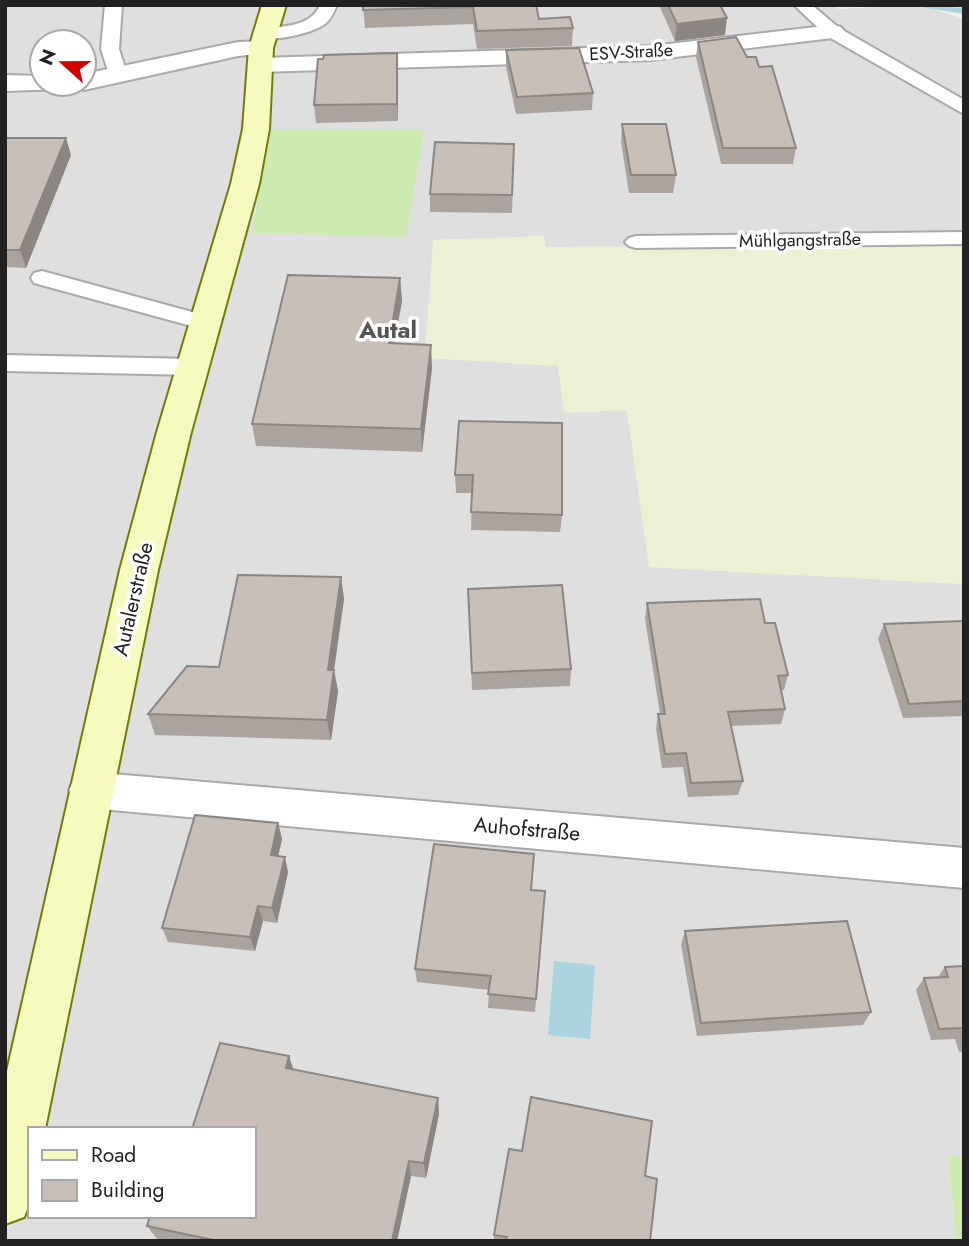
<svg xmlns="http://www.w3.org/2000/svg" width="969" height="1246" font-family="Jost,sans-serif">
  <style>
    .residential { fill: #e0dfdf; fill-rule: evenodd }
    .farmland { fill: #eef0d5 }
    .grass { fill: #cdebb0 }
    .water { fill: #aad3df }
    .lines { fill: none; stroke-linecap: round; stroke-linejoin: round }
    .stream { fill: #aad3df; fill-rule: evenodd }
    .lane-casing { stroke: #a9a9a9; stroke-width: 4 }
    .street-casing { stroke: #a9a9a9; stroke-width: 4 }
    .secondary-casing { stroke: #707d05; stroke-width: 4 }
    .lane { fill: #fff; fill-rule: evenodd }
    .street { fill: #fff; fill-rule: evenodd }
    .secondary { fill: #f7fabf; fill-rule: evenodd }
    .wall { fill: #aba49e }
    .shaded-wall { fill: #8b8681 }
    .building { fill: #c7bfb8; stroke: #8b8681; stroke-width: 2 }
    .labels { text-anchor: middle; stroke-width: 7; stroke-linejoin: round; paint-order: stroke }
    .far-street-label { font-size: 18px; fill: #222; stroke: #fff }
    .street-label { font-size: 21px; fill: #222; stroke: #fff }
    .quarter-label { font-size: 24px; font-weight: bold; fill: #555; stroke: #fff }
  </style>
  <rect width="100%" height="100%" fill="#f2efe9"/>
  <!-- residential -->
  <path class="residential" d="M5 5H832L838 9 920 5 964 19V245L545 247 544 237 434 240 425 357 558 366 627 410 650 567 964 584V1157L948 1155 956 1241H5ZM42 42H84V84H42ZM30 1129H254V1216H30Z"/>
  <!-- farmland -->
  <path class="farmland" d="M544 236 546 247 964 245V584L649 567 627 410 564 413 558 366 425 358 433 240Z"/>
  <!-- grass -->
  <path class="grass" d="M271 129H424L406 237 252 233Z
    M948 1155 964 1157V1241H956Z"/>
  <!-- water -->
  <path class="water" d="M554 961 595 965 590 1039 548 1035Z"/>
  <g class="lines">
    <!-- stream -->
    <path class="stream" d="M921 5 964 8V14L926 8Z"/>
    <!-- lane casing -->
    <g class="lane-casing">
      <path id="lane" d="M105 5H122L119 49 127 74 118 79 109 74 101 49Z
        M320 5H337C334 12 331 19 325 24 313 33 267 45 256 34L259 30C280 25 310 29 320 5Z
        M794 5H812L839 28 964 100V114L827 36Z
        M964 232V244L636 248 629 246 625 242 629 238 636 236Z
        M42 271 214 318 217 323 214 328 206 330 34 283 31 278 34 273Z
        M5 355 193 359 201 362 205 367 201 372 193 375 5 371Z"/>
    </g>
    <!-- street casing -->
    <g class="street-casing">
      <path id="street" d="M833 25 841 27 845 32 841 37 651 60 260 72 251 70 248 65 251 60 260 58 651 46Z
        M261 41 270 43 273 48 270 53 238 56 84 90 73 84H84V74L238 42Z
        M5 75 42 76V84H70L66 89 5 91Z
        M90 772 964 848V888L90 808 75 803 69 790 75 777Z"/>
    </g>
    <!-- secondary casing -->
    <g class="secondary-casing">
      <path id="secondary" d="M262 5H286L273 48 269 129 259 184 191 432 158 570 45 1129H30V1202L24 1217 5 1224V1080L120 570 157 432 231 184 243 129 249 48Z"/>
    </g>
    <!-- lane -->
    <use href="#lane" class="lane"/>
    <!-- street -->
    <use href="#street" class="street"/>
    <!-- secondary -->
    <use href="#secondary" class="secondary"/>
  </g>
  <!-- wall -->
  <path class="wall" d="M363 5H536L539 19 573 28 572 46 477 49 473 24 365 28Z
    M659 5H720L725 35 675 41Z
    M698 42 747 57 759 67 796 148 793 164H721L696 57Z
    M506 50 593 93 592 110 516 114 506 67Z
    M398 70V121L316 123 314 105Z
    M622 124 676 175 673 193H629L621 142Z
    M5 138 71 155 26 268 5 267Z
    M514 144 512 213 430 212V194Z
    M400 278 402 301 394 344 432 368 422 452 256 446 252 424Z
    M459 421 562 515 560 532 471 530 472 493H456L455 475Z
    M341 577 344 599 334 670 338 691 331 740 155 735 148 714 219 667Z
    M468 589 571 669 570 686 472 690Z
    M647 603 765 623 788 675 784 690H781L785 709 781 724 731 726 743 781 738 795 688 797 683 767 662 768 656 729 658 714H660L645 619Z
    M964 621V716L903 718 878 639 884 624Z
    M278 823 282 839 278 856 288 872 277 923 263 921 255 951 168 942 162 928Z
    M531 890 545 891 535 1012 488 1008 489 990 417 982 415 969Z
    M685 931 871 1012 863 1025 697 1036 681 945Z
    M964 966V1052H959L955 1039 931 1040 916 990 924 978 938 977 945 967Z
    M294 1070 438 1098 439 1114 426 1178 411 1176 397 1241H165L157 1239 147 1226Z
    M645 1176 650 1241H494V1235Z"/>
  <!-- shaded-wall -->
  <path class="shaded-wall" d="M727 18 725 35 675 41 677 24Z
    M397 53 398 70V121L397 104Z
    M66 138 71 155 26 268 20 250Z
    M400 278 402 301 390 366 389 343Z
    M431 345 432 368 422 452 421 429Z
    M341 577 344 599 331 691 328 670Z
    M334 670 338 691 331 740 327 720Z
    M278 823 282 839 275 871 271 855Z
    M285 857 288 872 277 923 272 908Z
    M258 906 263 921 255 951 250 937Z
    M289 1056 295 1074 286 1068Z
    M438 1098 439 1114 426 1178 424 1163Z
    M409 1161 411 1176 397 1241H392Z"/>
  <!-- building -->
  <path class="building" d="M363 5H536L539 19 570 17 573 28 477 31 473 7 363 10Z
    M668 5H720L727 18 677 24Z
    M736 37 747 57H756L759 67 772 66 796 148H723L698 42Z
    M579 48 593 93 517 97 506 50Z
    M397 53V104L314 105 318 59H323L324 55Z
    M622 124H666L676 175H631Z
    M5 138H66L20 250H5Z
    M435 142 514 144 512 195 430 194Z
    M288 275 400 278 389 343 431 345 421 429 252 424Z
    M459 421 562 423V515L471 512 473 475H455Z
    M238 575 341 577 328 670H334L327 720 148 714 187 666 219 667Z
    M562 585 571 669 472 673 468 589Z
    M760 599 765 623H775L788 675 778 676 785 709 728 712 743 781 691 783 686 753 665 754 658 714H665L647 603Z
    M964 621V701L909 704 884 624Z
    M195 815 278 823 271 855 285 857 272 908 258 906 250 937 162 928Z
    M434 844 534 854 531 890 545 891 536 999 488 994 491 976 415 969Z
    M847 921 871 1012 701 1023 685 931Z
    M964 966V1028L939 1029 924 978 948 977 945 967Z
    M220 1043 289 1056 286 1068 438 1098 424 1163 409 1161 392 1241H218L147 1226 150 1216H254V1129H192Z
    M531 1097 652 1121 645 1176 657 1179 650 1241H506L507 1237 494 1235 509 1149 522 1151Z"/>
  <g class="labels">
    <!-- far-street labels -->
    <g class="far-street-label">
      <text transform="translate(631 52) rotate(-3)" y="6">ESV-Straße</text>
      <text transform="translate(800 240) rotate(-1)" y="6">Mühlgangstraße</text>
    </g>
    <!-- street labels -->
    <g class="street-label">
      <text transform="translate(133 599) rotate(-77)" y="7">Autalerstraße</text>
      <text transform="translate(527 829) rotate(5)" y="7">Auhofstraße</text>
    </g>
    <!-- quarter labels -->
    <g class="quarter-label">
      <text x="388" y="338">Autal</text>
    </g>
  </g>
  <!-- border -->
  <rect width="969" height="1246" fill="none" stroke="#222222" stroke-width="14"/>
  <!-- legend -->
  <rect x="28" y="1127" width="228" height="91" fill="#ffffff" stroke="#a7a7a7" stroke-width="2"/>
  <rect x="42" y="1150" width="35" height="10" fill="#f7fabf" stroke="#a7a7a7" stroke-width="2"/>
  <text x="91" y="1162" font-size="21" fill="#222222">Road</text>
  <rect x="42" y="1180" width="35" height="21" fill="#c7bfb8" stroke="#a7a7a7" stroke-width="2"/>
  <text x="91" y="1197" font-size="21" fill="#222222">Building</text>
  <!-- north arrow -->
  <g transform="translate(63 63) rotate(291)"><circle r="33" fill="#ffffff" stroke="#a7a7a7" stroke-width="2"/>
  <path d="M0-5L12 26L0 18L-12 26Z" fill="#d40000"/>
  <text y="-10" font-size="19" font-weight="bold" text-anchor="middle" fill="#222222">N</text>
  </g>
</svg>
